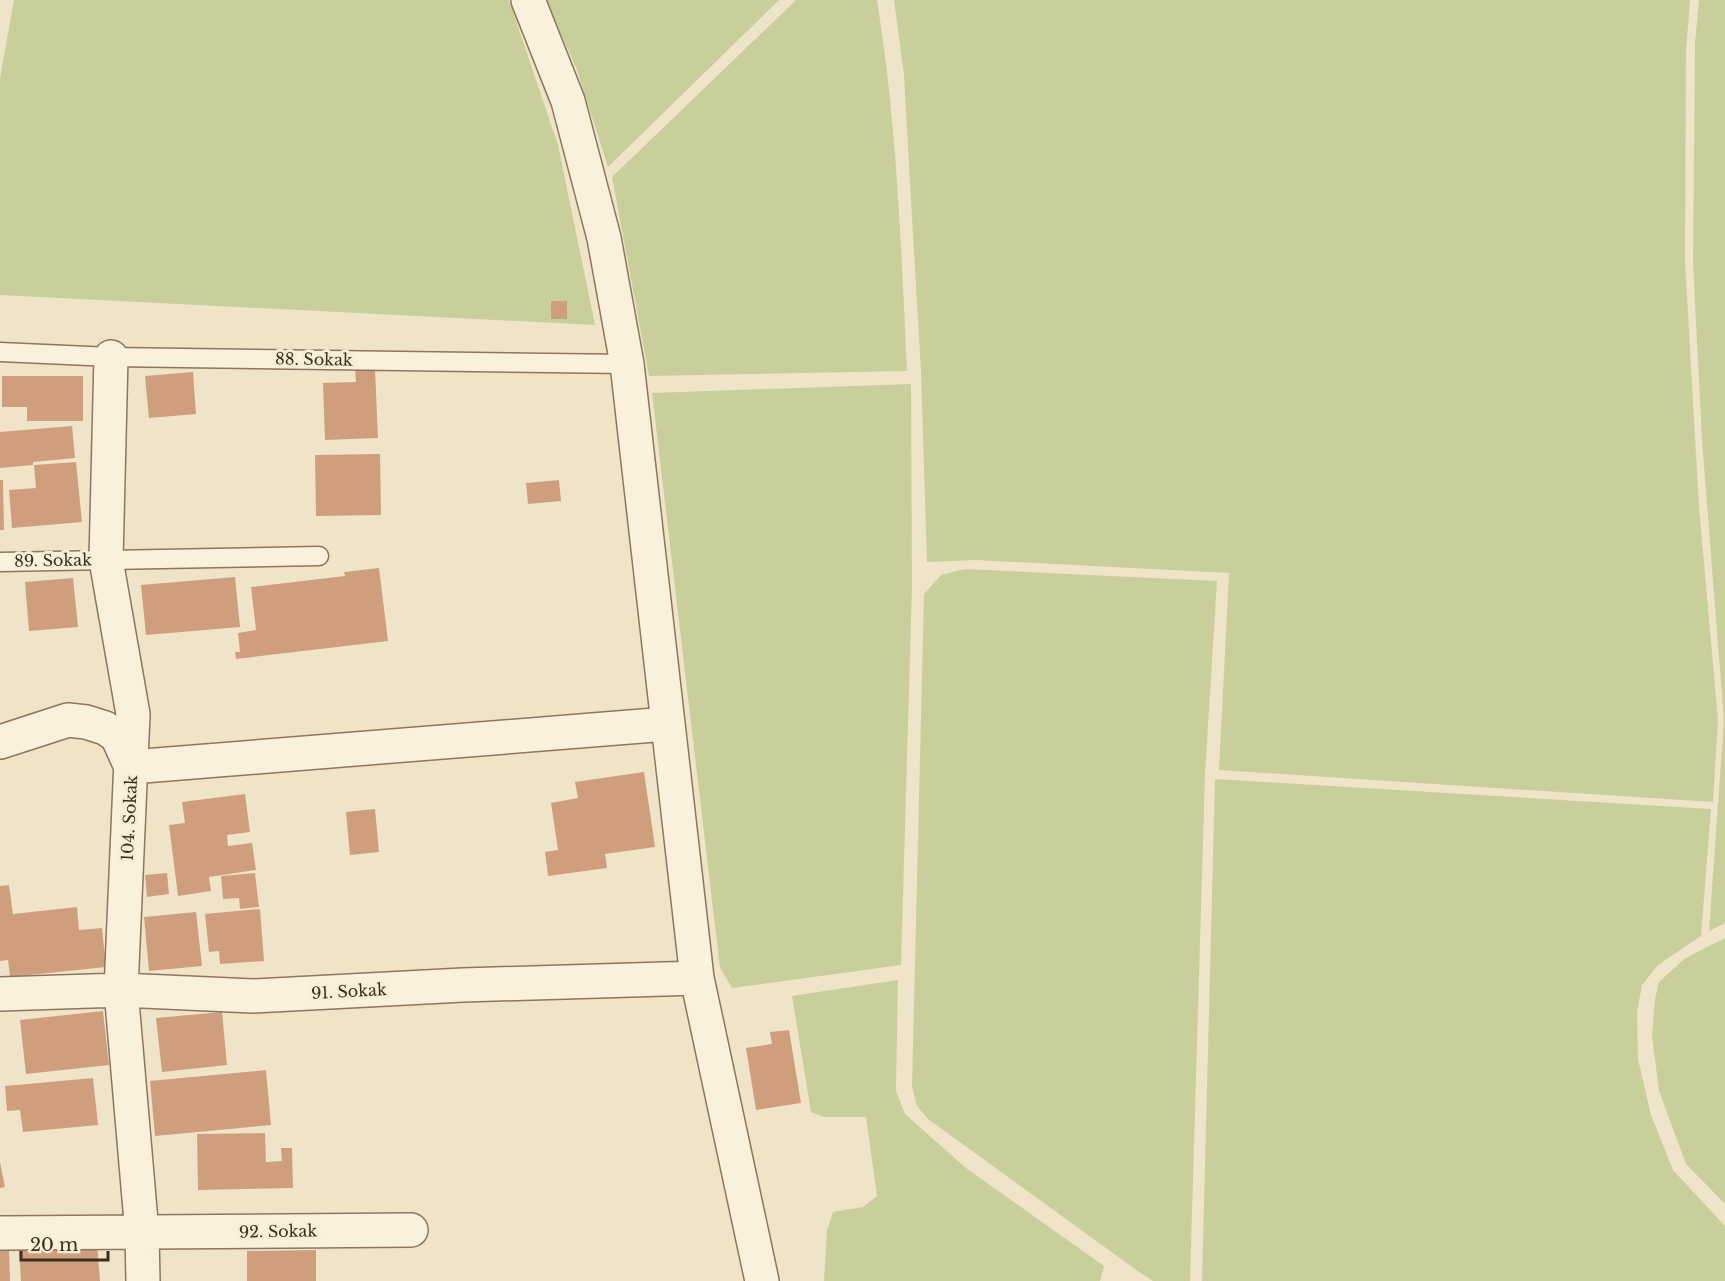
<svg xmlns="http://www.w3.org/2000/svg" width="1725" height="1281" font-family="'Libre Baskerville',serif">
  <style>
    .green { fill: #c9cf9b }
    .building { fill: #cf9f7d }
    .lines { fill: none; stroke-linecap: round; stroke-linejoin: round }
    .service-casing { stroke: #8d765c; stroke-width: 21 }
    .minor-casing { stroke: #8d765c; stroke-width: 36 }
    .service { stroke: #faf1dc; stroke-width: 18 }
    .minor { stroke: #faf1dc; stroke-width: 33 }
    .labels { text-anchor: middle; stroke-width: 6; stroke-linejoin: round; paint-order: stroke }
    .street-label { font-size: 16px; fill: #3d2e20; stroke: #f7eed8 }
  </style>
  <rect width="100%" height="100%" fill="#f0e4c8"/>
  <!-- green -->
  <path class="green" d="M14 0H509L558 145 595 325 0 295V78Z
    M546 0H779L608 167 577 70Z
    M796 0H877C897 123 901 246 907 371L649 376 612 177Z
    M894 0H1690L1686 51 1685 261 1699 507 1718 720 1713 802 1219 770 1229 573 976 560 927 562 921 371 911 201 904 75Z
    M1699 0H1725V923L1709 931 1724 721 1702 440 1693 263 1695 43Z
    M911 384 912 587 901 965 732 988 720 968 652 393Z
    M965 569 1217 581 1205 774 1190 1281H1153L1139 1272 928 1119 917 1106 912 1086 924 594 941 575Z
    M1215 779 1711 809 1701 936 1658 965 1642 985 1637 1012 1638 1059 1651 1115 1673 1170 1725 1226V1281H1202Z
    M1725 938V1204L1686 1164 1659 1091 1652 1036 1655 999 1659 982 1684 959Z
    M898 980 896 1091 905 1114 966 1168 1104 1266 1100 1281H824L827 1230 833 1212 863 1207 877 1196 866 1117H824L811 1112 792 996Z"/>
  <!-- building -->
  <path class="building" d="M551 301H567V319H551Z
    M375 369 378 438 325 440 323 383 356 382 355 370Z
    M193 372 196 414 149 418 145 376Z
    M2 376H83V421H27V407H2Z
    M72 426 75 458 33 462V465L0 468V432Z
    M380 454 381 515 316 516 315 455Z
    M76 462 82 522 12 528 9 490 36 488 34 465Z
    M0 480H3L4 530H0Z
    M559 480 561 501 528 504 526 483Z
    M379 568 388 641 236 659 235 652H240L238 633 256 630 251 587 345 576 344 572Z
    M235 577 240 627 146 635 141 585Z
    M73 578 78 627 29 631 25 582Z
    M644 772 655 847 605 854 607 868 548 876 545 852 558 850 551 803 578 798 575 782Z
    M245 794 250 832 227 835 228 846 252 843 256 870 209 877 211 891 178 896 169 825 185 823 182 802Z
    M375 809 379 852 350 855 346 812Z
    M167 873 169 894 147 897 145 875Z
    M255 873 259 907 240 909 239 898 223 899 221 876Z
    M9 885 13 914 77 907 79 930 102 928 106 967 10 977 8 960 0 961V886Z
    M260 909 264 961 220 964 219 951 209 952 205 914Z
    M196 912 202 966 149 971 144 917Z
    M103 1011 109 1065 26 1074 20 1020Z
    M222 1012 227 1065 162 1072 156 1018Z
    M789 1030 801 1103 756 1110 746 1048 772 1044 770 1032Z
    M266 1070 271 1125 155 1136 150 1081Z
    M93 1078 98 1125 23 1132 20 1110 7 1111 5 1086Z
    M265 1133 266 1162 282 1161 281 1148H292L293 1188 198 1190 197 1134Z
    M0 1162 5 1187 0 1188Z
    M97 1243 100 1281H21L19 1248Z
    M0 1248H9L10 1281H0Z
    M316 1250V1281H247V1251Z"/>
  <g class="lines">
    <!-- service casing -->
    <g class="service-casing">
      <path id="service" d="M0 352 111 357 627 364
        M0 562 319 556"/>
    </g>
    <!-- minor casing -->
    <g class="minor-casing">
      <path id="minor" d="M528 0 568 101 604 238 627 364 697 978 762 1281
        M111 357 106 560 133 714 121 990 142 1233 143 1281
        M0 742 68 720 86 722 105 728 117 736 131 767 667 724
        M0 994 121 990 253 996 463 985 697 978
        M0 1233 411 1230"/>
    </g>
    <!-- service -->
    <use href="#service" class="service"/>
    <!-- minor -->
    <use href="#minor" class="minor"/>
  </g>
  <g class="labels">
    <!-- street labels -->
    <g class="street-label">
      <text transform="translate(314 359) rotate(1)" y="6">88. Sokak</text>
      <text transform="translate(53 560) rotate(-1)" y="6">89. Sokak</text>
      <text transform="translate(129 818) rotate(-87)" y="6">104. Sokak</text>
      <text transform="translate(349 991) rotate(-3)" y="6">91. Sokak</text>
      <text transform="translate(278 1231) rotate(-1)" y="6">92. Sokak</text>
    </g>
  </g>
  <!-- scale -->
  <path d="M21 1251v9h87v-9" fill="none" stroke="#3d2e20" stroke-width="3"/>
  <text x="30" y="1251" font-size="18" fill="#3d2e20" stroke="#f7eed8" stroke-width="4.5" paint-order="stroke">20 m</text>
</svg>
